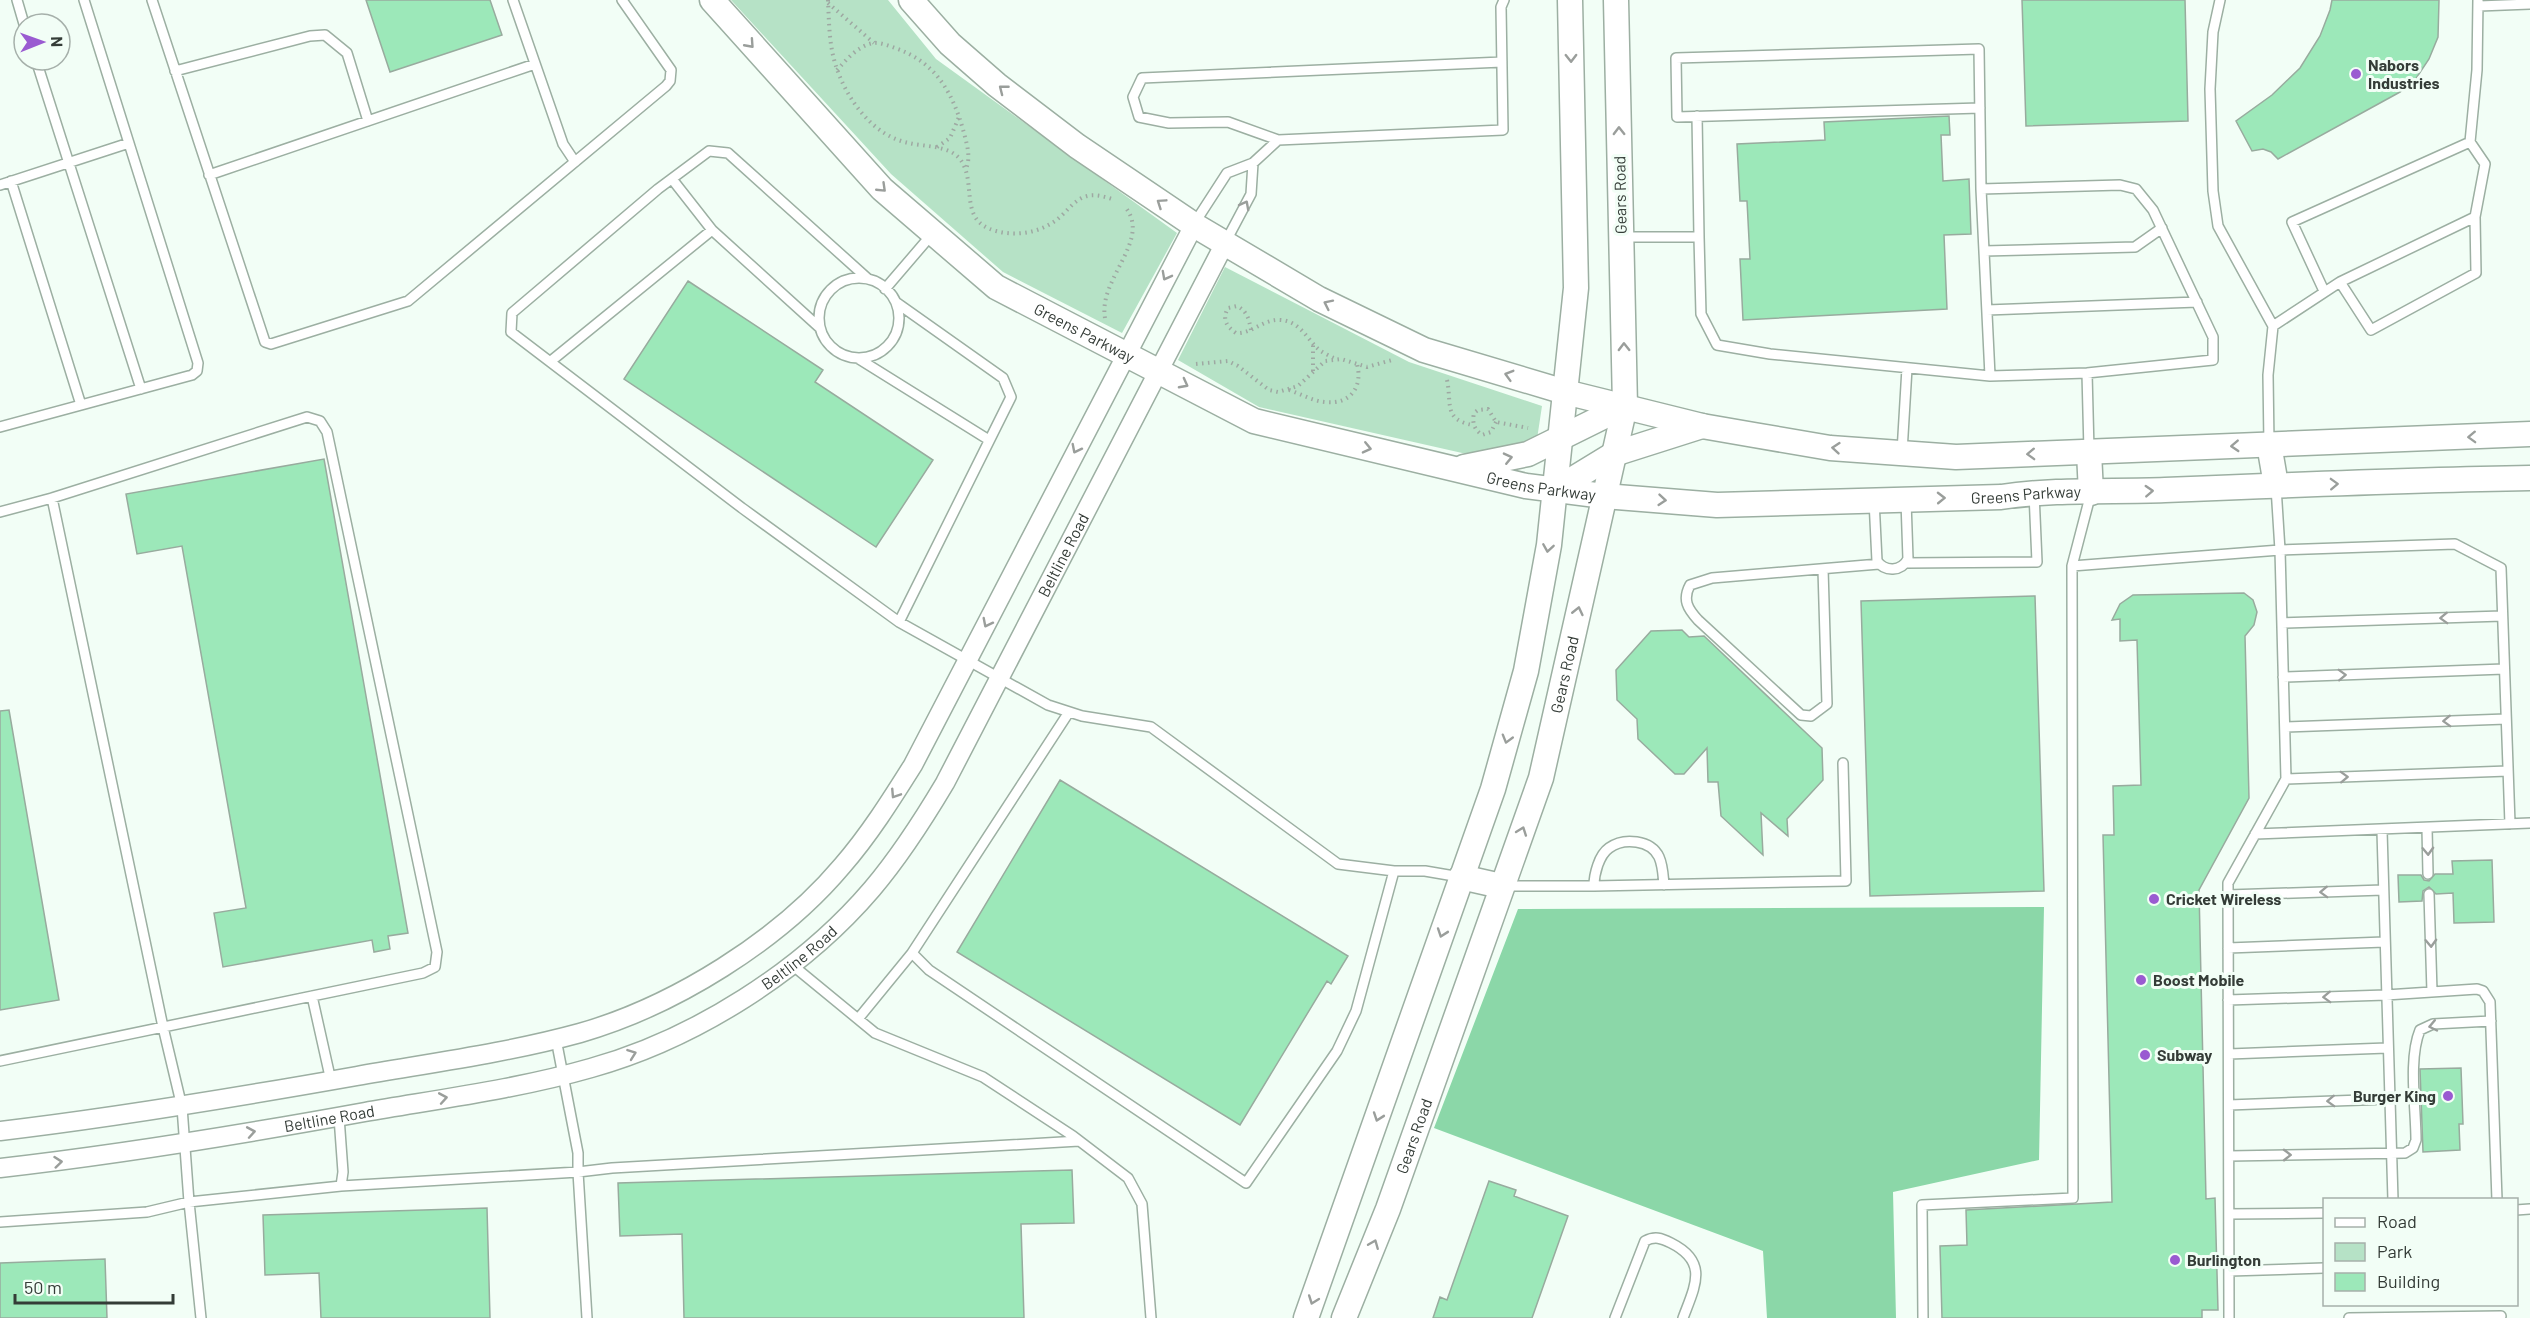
<svg xmlns="http://www.w3.org/2000/svg" width="2530" height="1318" font-family="Barlow,sans-serif">
  <style>
    .green { fill: #b6e2c6 }
    .forest { fill: #8bd7a8 }
    .building { fill: #9ce8b9; stroke: #98ab9e; stroke-width: 1.5 }
    .lines { fill: none; stroke-linecap: round; stroke-linejoin: round }
    .service-casing { stroke: #9cafa2; stroke-width: 12 }
    .minor-casing { stroke: #9cafa2; stroke-width: 21 }
    .tertiary-casing { stroke: #9cafa2; stroke-width: 27 }
    .path { stroke: #9ea8a2; stroke-width: 4; stroke-dasharray: 1.5 4.5; stroke-linecap: butt }
    .service { stroke: #fff; stroke-width: 9 }
    .minor { stroke: #fff; stroke-width: 18 }
    .tertiary { stroke: #fff; stroke-width: 24 }
    .oneway { stroke: #9a9e9b }
    .poi-dot { fill: #9a5bd1; stroke: #f2fef6; stroke-width: 2 }
    .labels { text-anchor: middle; stroke-width: 6; stroke-linejoin: round; paint-order: stroke }
    .poi-label { font-size: 16px; font-weight: bold; fill: #343c37; stroke: #f2fef6; text-anchor: start }
    .street-label { font-size: 16px; fill: #343c37; stroke: #f2fef6 }
  </style>
  <rect width="100%" height="100%" fill="#f2fef6"/>
  <!-- green -->
  <path class="green" d="M731 0H888L936 59 1177 233 1122 333 1003 272 891 174Z
    M1225 267 1409 362 1542 406 1537 439 1471 455 1259 407 1178 360Z"/>
  <!-- forest -->
  <path class="forest" d="M2044 907 2039 1160 1893 1192 1896 1318H1767L1763 1251 1434 1128 1518 909Z"/>
  <!-- building -->
  <path class="building" d="M366 0H490L502 35 390 72Z
    M2022 0H2185L2188 121 2026 126Z
    M2332 0H2439L2438 37 2429 59 2415 80 2400 92 2278 159 2271 152 2263 149 2252 151 2236 121 2272 95 2300 68 2320 36 2330 10Z
    M1949 116 1950 135H1941L1943 181 1969 179 1971 234 1944 235 1947 309 1743 320 1740 259H1750L1747 201H1740L1737 144 1825 140 1824 122Z
    M688 281 823 370 815 382 933 460 876 547 624 379Z
    M324 459 408 933 388 936 390 949 374 952 372 940 223 967 214 913 246 908 182 546 137 554 126 494Z
    M2244 593 2253 600 2257 612 2254 625 2245 636 2249 798 2199 890 2206 1199 2215 1198 2218 1310H2202V1318H1942L1940 1246 1967 1245 1966 1210 2112 1202 2103 835H2114L2113 786 2141 785 2137 640 2120 641V619L2112 620 2120 604 2133 595Z
    M2035 596 2044 891 1870 896 1861 601Z
    M1682 630 1689 637 1704 636 1822 748 1823 780 1787 819 1788 836 1761 813 1763 855 1721 816 1718 782H1708L1707 748 1684 774H1675L1638 739 1637 719 1617 700 1616 670 1651 631Z
    M9 710 59 1000 0 1010V711Z
    M1060 780 1348 956 1331 984 1327 981 1240 1125 957 952Z
    M2492 860 2494 922 2454 923 2453 893 2436 894 2429 887 2423 891 2422 901 2399 902 2398 875H2421L2424 880 2429 881 2435 874H2453L2452 861Z
    M2461 1068 2463 1124H2459L2460 1150 2423 1152 2420 1069Z
    M1072 1170 1074 1223 1021 1224 1024 1318H684L682 1234 620 1236 618 1183Z
    M1489 1181 1516 1190 1514 1196 1568 1216 1532 1318H1433L1440 1297 1447 1300Z
    M487 1208 490 1318H321L319 1273 265 1275 263 1215Z
    M105 1259 107 1318H0V1263Z"/>
  <g class="lines">
    <!-- service casing -->
    <g class="service-casing">
      <path id="service" d="M17 0 24 24
        M152 0 265 342 271 344 408 301 666 86 670 81 671 70 622 0
        M513 0 563 144 575 162
        M2220 0 2213 32 2210 89 2213 191 2218 226 2273 326
        M2479 6 2530 4
        M36 60 141 389
        M175 71 310 36 325 35 347 53 368 121
        M1980 108 1677 117 1676 58 1979 49 1981 189
        M1697 116 1699 237
        M1278 140 1228 122 1169 123 1139 117 1133 97 1142 78 1502 62
        M2470 142 2477 70 2478 0
        M209 175 535 64
        M672 179 712 230 820 328
        M11 181 81 405
        M0 185 129 143
        M1194 224 1227 173 1253 163 1278 140 1503 130 1501 7 1504 0
        M1621 237H1699L1701 314 1717 345 1770 354 1990 376 2087 373 2213 360V337L2153 210 2136 189 2120 185 1981 189 1990 376
        M1225 243 1251 194 1253 163
        M1984 251 2135 247 2162 228
        M867 278 728 153 709 151 658 189 512 313 511 332 742 508 899 622 1048 705 1082 716 1151 727 1338 864 1394 871 1356 1011 1337 1051 1246 1183 929 970 912 953 1069 712
        M819 318a40 40 0 1 1 80 0a40 40 0 1 1-80 0Z
        M2340 282 2371 330 2476 273 2475 217
        M885 289 933 233
        M897 303 1003 378 1011 397 899 622
        M1987 310 2197 302
        M859 359 989 440
        M551 361 712 230
        M2087 373 2089 451
        M0 427 192 375 197 371 198 363 84 0
        M2269 444 2268 375 2273 326 2340 282 2475 217 2485 164 2470 142 2292 222 2324 291
        M1902 452 1907 368
        M1874 500 1877 561C1885 572 1901 572 1908 559L1906 501
        M0 512 52 498 307 417 320 421 327 432 437 952 435 967 423 973 0 1061
        M1906 563 2037 562 2034 493
        M2072 566 2280 550 2455 544 2501 568 2510 824
        M1823 569 1827 704 1811 716 1801 715 1698 620C1688 609 1682 600 1690 585L1712 578 1879 564
        M2282 623 2502 616
        M2283 677 2504 669
        M2285 727 2506 719
        M2286 779 2508 771
        M2427 828 2428 874
        M2382 831 2393 1200
        M2255 834 2530 823
        M1394 871H1425L1460 877
        M1504 886H1594L1846 881 1843 763
        M1594 886C1594 874 1599 855 1609 848 1624 837 1651 840 1659 857 1663 866 1663 875 1664 885
        M2429 894 2432 992
        M2228 895 2383 890
        M2228 948 2384 942
        M791 964 875 1033 983 1077 1073 1136 1128 1178 1142 1204 1151 1318
        M312 996 331 1081
        M2228 1000 2386 995 2477 989 2483 991 2490 1002 2497 1200
        M858 1019 912 953
        M2229 1054 2387 1048
        M2229 1105 2389 1099
        M2229 1156 2405 1153 2413 1148 2416 1140C2416 1108 2408 1059 2420 1030L2433 1024 2491 1021
        M341 1186 578 1172V1153L556 1039
        M2516 1210 2530 1209
        M2229 1214 2324 1213
        M0 1222 147 1212 189 1202 182 1107 163 1027 52 498
        M2229 1271 2324 1268
        M201 1318 189 1202 341 1186 343 1172 339 1117
        M587 1318 578 1172 612 1168 1079 1141
        M1615 1318 1645 1241C1655 1236 1661 1238 1671 1243 1709 1262 1695 1286 1683 1318
        M1923 1318 1922 1205 2073 1198 2072 566 2091 493
        M2229 1318 2228 883 2286 779 2280 550 2276 487
        M2349 1318 2501 1316"/>
    </g>
    <!-- minor casing -->
    <g class="minor-casing">
      <g id="minor">
        <path d="M0 1131C120 1117 238 1097 357 1076 431 1063 507 1053 580 1033 674 1006 779 941 842 866 869 835 891 800 913 765L1194 225"/>
        <path id="s1" d="M0 1168C123 1154 244 1134 365 1112 440 1099 518 1089 591 1068 695 1039 802 971 872 889 900 856 923 820 945 783L1225 243"/>
      </g>
    </g>
    <!-- tertiary casing -->
    <g class="tertiary-casing">
      <g id="tertiary">
        <path id="s2" d="M712 0 882 189 996 287 1254 421 1526 486 1604 496 1717 505 2001 497C2054 489 2110 492 2165 490 2286 485 2408 480 2530 478"/>
        <path d="M911 0 950 44 997 85 1077 146 1194 225 1319 299 1424 350 1565 392 1702 426 1754 435 1830 448 1956 457 2530 434"/>
        <path d="M2269 444 2276 485"/>
        <path d="M2089 452 2091 493"/>
        <path d="M1464 467 1528 454 1625 406"/>
        <path d="M1555 490 1614 454 1702 426"/>
        <path d="M1461 877 1501 886"/>
        <path d="M1306 1318 1493 789 1526 671 1549 545 1576 288 1570 0"/>
        <path id="s3" d="M1344 1318 1388 1209 1541 778 1625 406 1616 0"/>
      </g>
    </g>
    <!-- path -->
    <path class="path" d="M828 0C829 21 829 43 835 63 845 97 872 136 909 143 925 147 948 145 960 159 978 183 957 221 996 231 1018 237 1043 232 1060 217 1068 210 1074 201 1084 197 1094 193 1106 197 1115 200
      M828 3 874 43
      M837 70C847 59 858 46 873 43 880 42 889 46 895 48 936 62 953 93 964 133 967 145 971 157 966 169
      M937 147 950 138 959 117
      M1105 318C1098 279 1151 241 1126 208
      M1251 330C1249 319 1247 311 1237 306L1228 308C1222 319 1226 326 1236 333 1252 334 1263 319 1280 320 1298 321 1305 335 1316 347 1321 352 1329 356 1336 359
      M1196 364 1228 361 1238 366 1269 390 1278 392 1298 386 1325 361 1341 359 1367 367 1392 360
      M1313 371V345
      M1447 380C1452 403 1443 420 1473 425
      M1289 390C1301 394 1313 401 1325 402 1351 405 1363 386 1357 364
      M1496 422 1491 432 1482 435C1474 429 1472 423 1474 413L1478 410 1488 409 1496 422 1528 428"/>
    <!-- service -->
    <use href="#service" class="service"/>
    <!-- minor -->
    <use href="#minor" class="minor"/>
    <!-- tertiary -->
    <use href="#tertiary" class="tertiary"/>
  </g>
  <!-- one-way arrows -->
  <defs><path id="oneway-chevron" d="M-2-3.5L2.5 0L-2 3.5" fill="none" stroke-width="1.6" stroke-linecap="round" stroke-linejoin="round" transform="scale(1.5)"/></defs>
  <g class="oneway">
    <use href="#oneway-chevron" transform="translate(750 44) rotate(48)"/>
    <use href="#oneway-chevron" transform="translate(1571 58) rotate(89)"/>
    <use href="#oneway-chevron" transform="translate(1003 89) rotate(-142)"/>
    <use href="#oneway-chevron" transform="translate(1619 131) rotate(-91)"/>
    <use href="#oneway-chevron" transform="translate(882 188) rotate(44)"/>
    <use href="#oneway-chevron" transform="translate(1161 203) rotate(-146)"/>
    <use href="#oneway-chevron" transform="translate(1245 205) rotate(-62)"/>
    <use href="#oneway-chevron" transform="translate(1166 276) rotate(118)"/>
    <use href="#oneway-chevron" transform="translate(1328 304) rotate(-154)"/>
    <use href="#oneway-chevron" transform="translate(1624 347) rotate(-91)"/>
    <use href="#oneway-chevron" transform="translate(1509 375) rotate(-164)"/>
    <use href="#oneway-chevron" transform="translate(1184 384) rotate(28)"/>
    <use href="#oneway-chevron" transform="translate(2472 437) rotate(178)"/>
    <use href="#oneway-chevron" transform="translate(2235 446) rotate(177)"/>
    <use href="#oneway-chevron" transform="translate(1367 448) rotate(13)"/>
    <use href="#oneway-chevron" transform="translate(1836 448) rotate(-175)"/>
    <use href="#oneway-chevron" transform="translate(1076 449) rotate(117)"/>
    <use href="#oneway-chevron" transform="translate(2031 454) rotate(178)"/>
    <use href="#oneway-chevron" transform="translate(1508 458) rotate(-13)"/>
    <use href="#oneway-chevron" transform="translate(2334 484) rotate(-2)"/>
    <use href="#oneway-chevron" transform="translate(2149 491) rotate(-3)"/>
    <use href="#oneway-chevron" transform="translate(1941 498) rotate(-1)"/>
    <use href="#oneway-chevron" transform="translate(1662 500) rotate(5)"/>
    <use href="#oneway-chevron" transform="translate(1548 548) rotate(99)"/>
    <use href="#oneway-chevron" transform="translate(1578 611) rotate(-77)"/>
    <use href="#oneway-chevron" transform="translate(2444 618) rotate(178)"/>
    <use href="#oneway-chevron" transform="translate(987 623) rotate(117)"/>
    <use href="#oneway-chevron" transform="translate(2342 675) rotate(-2)"/>
    <use href="#oneway-chevron" transform="translate(2447 721) rotate(178)"/>
    <use href="#oneway-chevron" transform="translate(1507 739) rotate(106)"/>
    <use href="#oneway-chevron" transform="translate(2344 777) rotate(-2)"/>
    <use href="#oneway-chevron" transform="translate(895 794) rotate(123)"/>
    <use href="#oneway-chevron" transform="translate(1522 831) rotate(-70)"/>
    <use href="#oneway-chevron" transform="translate(2428 851) rotate(88)"/>
    <use href="#oneway-chevron" transform="translate(2324 892) rotate(178)"/>
    <use href="#oneway-chevron" transform="translate(1442 933) rotate(109)"/>
    <use href="#oneway-chevron" transform="translate(2431 943) rotate(88)"/>
    <use href="#oneway-chevron" transform="translate(2327 997) rotate(178)"/>
    <use href="#oneway-chevron" transform="translate(2433 1026) rotate(168)"/>
    <use href="#oneway-chevron" transform="translate(632 1054) rotate(-20)"/>
    <use href="#oneway-chevron" transform="translate(443 1098) rotate(-10)"/>
    <use href="#oneway-chevron" transform="translate(2331 1101) rotate(178)"/>
    <use href="#oneway-chevron" transform="translate(1378 1117) rotate(109)"/>
    <use href="#oneway-chevron" transform="translate(251 1132) rotate(-10)"/>
    <use href="#oneway-chevron" transform="translate(2287 1155) rotate(-1)"/>
    <use href="#oneway-chevron" transform="translate(58 1162) rotate(-6)"/>
    <use href="#oneway-chevron" transform="translate(1374 1244) rotate(-68)"/>
    <use href="#oneway-chevron" transform="translate(1313 1300) rotate(110)"/>
  </g>
  <!-- markers -->
  <g class="poi-dot">
    <circle cx="2356" cy="74" r="6"/>
    <circle cx="2154" cy="899" r="6"/>
    <circle cx="2141" cy="980" r="6"/>
    <circle cx="2145" cy="1055" r="6"/>
    <circle cx="2448" cy="1096" r="6"/>
    <circle cx="2175" cy="1260" r="6"/>
  </g>
  <g class="labels">
    <!-- poi labels -->
    <g class="poi-label">
      <text x="2368" y="71">Nabors<tspan x="2368" dy="18">Industries</tspan></text>
      <text x="2166" y="905">Cricket Wireless</text>
      <text x="2153" y="986">Boost Mobile</text>
      <text x="2157" y="1061">Subway</text>
      <text x="2436" y="1102" text-anchor="end">Burger King</text>
      <text x="2187" y="1266">Burlington</text>
    </g>
    <!-- street labels -->
    <g class="street-label">
      <text transform="translate(1620 195) rotate(-91)" y="6">Gears Road</text>
      <text dy="6" stroke="none"><textPath href="#s2" startOffset="504">Greens Parkway</textPath></text>
      <text dy="6" stroke="none"><textPath href="#s2" startOffset="990">Greens Parkway</textPath></text>
      <text dy="6" stroke="none"><textPath href="#s2" startOffset="1476">Greens Parkway</textPath></text>
      <text dy="6" stroke="none"><textPath href="#s1" startOffset="1323">Beltline Road</textPath></text>
      <text dy="6" stroke="none"><textPath href="#s3" startOffset="681">Gears Road</textPath></text>
      <text dy="6" stroke="none"><textPath href="#s1" startOffset="837">Beltline Road</textPath></text>
      <text dy="6" stroke="none"><textPath href="#s1" startOffset="333">Beltline Road</textPath></text>
      <text dy="6" stroke="none"><textPath href="#s3" startOffset="195">Gears Road</textPath></text>
    </g>
  </g>
  <!-- legend -->
  <rect x="2323" y="1198" width="195" height="108" fill="#f2fef6" stroke="#a6b0aa" stroke-width="1.5"/>
  <rect x="2335" y="1218" width="30" height="9" fill="#ffffff" stroke="#a6b0aa" stroke-width="1.5"/>
  <text x="2377" y="1228" font-size="18" fill="#343c37">Road</text>
  <rect x="2335" y="1243" width="30" height="18" fill="#b6e2c6" stroke="#a6b0aa" stroke-width="1.5"/>
  <text x="2377" y="1258" font-size="18" fill="#343c37">Park</text>
  <rect x="2335" y="1273" width="30" height="18" fill="#9ce8b9" stroke="#a6b0aa" stroke-width="1.5"/>
  <text x="2377" y="1288" font-size="18" fill="#343c37">Building</text>
  <!-- north arrow -->
  <g transform="translate(42 42) rotate(89)"><circle r="28" fill="#f2fef6" stroke="#a6b0aa" stroke-width="1.5"/>
  <path d="M0-4.5L10 22L0 15L-10 22Z" fill="#9a5bd1"/>
  <text y="-9" font-size="16" font-weight="bold" text-anchor="middle" fill="#343c37">N</text>
  </g>
  <!-- scale -->
  <path d="M15 1294v9h158v-9" fill="none" stroke="#343c37" stroke-width="3"/>
  <text x="24" y="1294" font-size="18" fill="#343c37" stroke="#f2fef6" stroke-width="4.5" paint-order="stroke">50 m</text>
</svg>
